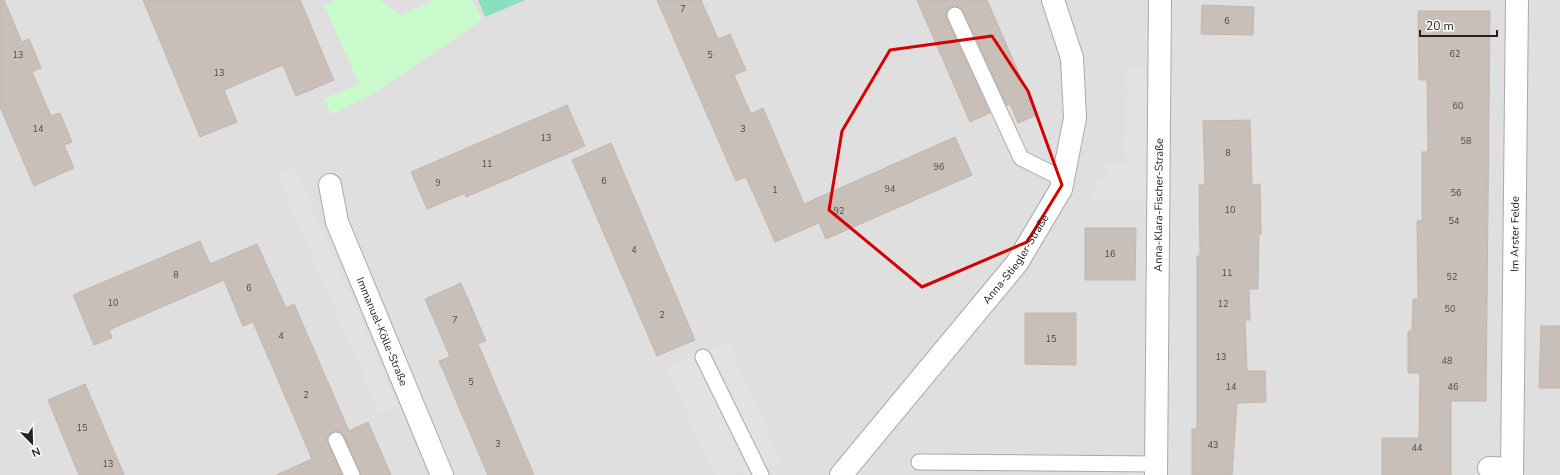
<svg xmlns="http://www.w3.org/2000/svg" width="1560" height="475" font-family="'Nunito Sans',sans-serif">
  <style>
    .residential { fill: #e0dfdf }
    .park { fill: #c8facc }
    .pitch { fill: #88e0be }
    .parking { fill: #e2e2e2 }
    .building { fill: #c7bfb8; stroke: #c4b6ab }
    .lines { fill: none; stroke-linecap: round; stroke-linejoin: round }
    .service-casing { stroke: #a9a9a9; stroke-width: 17 }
    .minor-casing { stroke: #a9a9a9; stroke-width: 24 }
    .service { stroke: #fff; stroke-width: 15 }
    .minor { stroke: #fff; stroke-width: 22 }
    .marked { fill: none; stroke: #d40000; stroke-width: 3; stroke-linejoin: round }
    .labels { text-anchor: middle; stroke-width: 4; stroke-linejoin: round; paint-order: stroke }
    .number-label { font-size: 9px; fill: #4b4948 }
    .street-label { font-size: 11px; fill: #222; stroke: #fff }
  </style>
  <rect width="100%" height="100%" fill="#f2efe9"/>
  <!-- residential -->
  <path class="residential" d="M0 0H1560V475H0Z"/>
  <!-- park -->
  <path class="park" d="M335 0H380L401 15 435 0H472L482 20 370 96 331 114 324 99 359 84 324 5Z"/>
  <!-- pitch -->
  <path class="pitch" d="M478 0H525L485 17Z"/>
  <!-- parking -->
  <path class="parking" d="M1127 69H1147L1146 200 1088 201 1099 178H1106V164L1125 163Z
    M294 166 398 406 380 414 276 174Z
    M728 341 782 463 766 470 768 475H744L743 473 735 475H716L665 369Z"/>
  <!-- building -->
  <path class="building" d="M0 0H4L22 42 29 39 41 68 32 72 51 116 60 113 72 142 64 145 74 168 34 186 0 107Z
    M143 0H300L334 80 296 96 283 65 224 90 237 122 200 137Z
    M657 0H701L718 39 730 34 746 70 734 75 751 114 763 108 804 204 955 137 972 175 826 239 819 223 775 242 746 177 736 181Z
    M917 0H987L1037 115 1018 123 1010 104 1007 106 963 11 960 7 955 6 951 7 947 10V19L990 113 970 122Z
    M1202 5 1254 7 1253 35 1201 34Z
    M1418 11H1490L1486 401H1451V475H1382V438H1419L1420 373H1408V331H1412L1413 299H1418L1417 221H1422V152H1428L1427 80H1419Z
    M567 105 585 146 466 197 465 193 427 209 411 172Z
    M1250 120 1252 185 1260 184 1261 234H1259L1258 289H1249L1250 320H1245L1247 371H1265L1266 402 1237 403 1232 475H1192V429H1197V256H1200L1199 185H1205L1203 121Z
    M611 143 695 340 657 356 572 160Z
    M1085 228H1136L1135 280H1085Z
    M200 241 210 264 257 244 286 308 294 304 349 431 368 422 391 475H361L344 436 341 432 336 431 329 434 327 440 342 475H276L312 459 253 322 243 326 224 280 109 330 112 338 94 345 73 295Z
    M461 283 486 341 478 344 534 475H488L439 361 450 357 425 299Z
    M1025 313H1076V365L1025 364Z
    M1541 326H1560V388H1539Z
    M85 384 116 456 124 475H79L48 400Z"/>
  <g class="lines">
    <!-- service casing -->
    <g class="service-casing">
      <path id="service" d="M955 15 1021 158 1063 179
        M703 357 761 475
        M336 440 352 475
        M919 462 1156 464"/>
    </g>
    <!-- minor casing -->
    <g class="minor-casing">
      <g id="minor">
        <path id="s1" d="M330 185 337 222 442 475"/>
        <path d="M1489 468 1512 469"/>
        <path id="s2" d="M841 475 1017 263 1061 189 1075 118 1072 58 1053 0"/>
        <path id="s3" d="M1156 475 1160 0"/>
        <path id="s4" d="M1512 475 1517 0"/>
      </g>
    </g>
    <!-- service -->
    <use href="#service" class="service"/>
    <!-- minor -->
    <use href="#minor" class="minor"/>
  </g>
  <!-- marked area -->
  <path class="marked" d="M992 36 1028 91 1062 185 1027 242 922 287 829 210 842 131 890 50Z"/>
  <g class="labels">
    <!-- number labels -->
    <g class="number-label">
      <text x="683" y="12">7</text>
      <text x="1227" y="24">6</text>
      <text x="1455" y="57">62</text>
      <text x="18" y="58">13</text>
      <text x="710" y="58">5</text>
      <text x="219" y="76">13</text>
      <text x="1458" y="109">60</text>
      <text x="38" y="132">14</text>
      <text x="743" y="132">3</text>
      <text x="546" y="141">13</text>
      <text x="1466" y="144">58</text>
      <text x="1228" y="156">8</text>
      <text x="487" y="167">11</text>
      <text x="939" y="170">96</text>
      <text x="604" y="184">6</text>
      <text x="438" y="186">9</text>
      <text x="890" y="192">94</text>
      <text x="775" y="193">1</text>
      <text x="1456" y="196">56</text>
      <text x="1230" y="213">10</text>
      <text x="839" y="214">92</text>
      <text x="1454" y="224">54</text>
      <text x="634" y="253">4</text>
      <text x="1110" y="257">16</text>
      <text x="1227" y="276">11</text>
      <text x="176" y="278">8</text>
      <text x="1452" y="280">52</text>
      <text x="249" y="291">6</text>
      <text x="113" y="306">10</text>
      <text x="1223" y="307">12</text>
      <text x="1450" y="312">50</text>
      <text x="662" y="318">2</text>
      <text x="455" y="323">7</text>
      <text x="281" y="339">4</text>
      <text x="1051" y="342">15</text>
      <text x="1221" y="360">13</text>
      <text x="1447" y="364">48</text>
      <text x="471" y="385">5</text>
      <text x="1231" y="390">14</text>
      <text x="1453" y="390">46</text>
      <text x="306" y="398">2</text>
      <text x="82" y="431">15</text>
      <text x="498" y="447">3</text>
      <text x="1213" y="448">43</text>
      <text x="1417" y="451">44</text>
      <text x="108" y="467">13</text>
    </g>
    <!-- street labels -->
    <g class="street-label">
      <text dy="4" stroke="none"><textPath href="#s3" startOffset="270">Anna-Klara-Fischer-Straße</textPath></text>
      <text dy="4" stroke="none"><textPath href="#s4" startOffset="241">Im Arster Felde</textPath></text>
      <text dy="4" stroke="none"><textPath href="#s2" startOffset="278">Anna-Stiegler-Straße</textPath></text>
      <text dy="4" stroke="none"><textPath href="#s1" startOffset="156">Immanuel-Kölle-Straße</textPath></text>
    </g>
  </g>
  <!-- north arrow -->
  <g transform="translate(32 443) rotate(157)" stroke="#ffffff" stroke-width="3" paint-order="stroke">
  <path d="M0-3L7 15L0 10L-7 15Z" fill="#222222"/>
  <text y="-6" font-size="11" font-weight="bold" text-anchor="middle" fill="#222222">N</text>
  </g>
  <!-- scale -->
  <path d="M1420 30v6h77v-6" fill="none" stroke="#222222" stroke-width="2"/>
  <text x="1426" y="30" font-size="12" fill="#222222" stroke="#ffffff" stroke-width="3" paint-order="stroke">20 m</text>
</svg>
